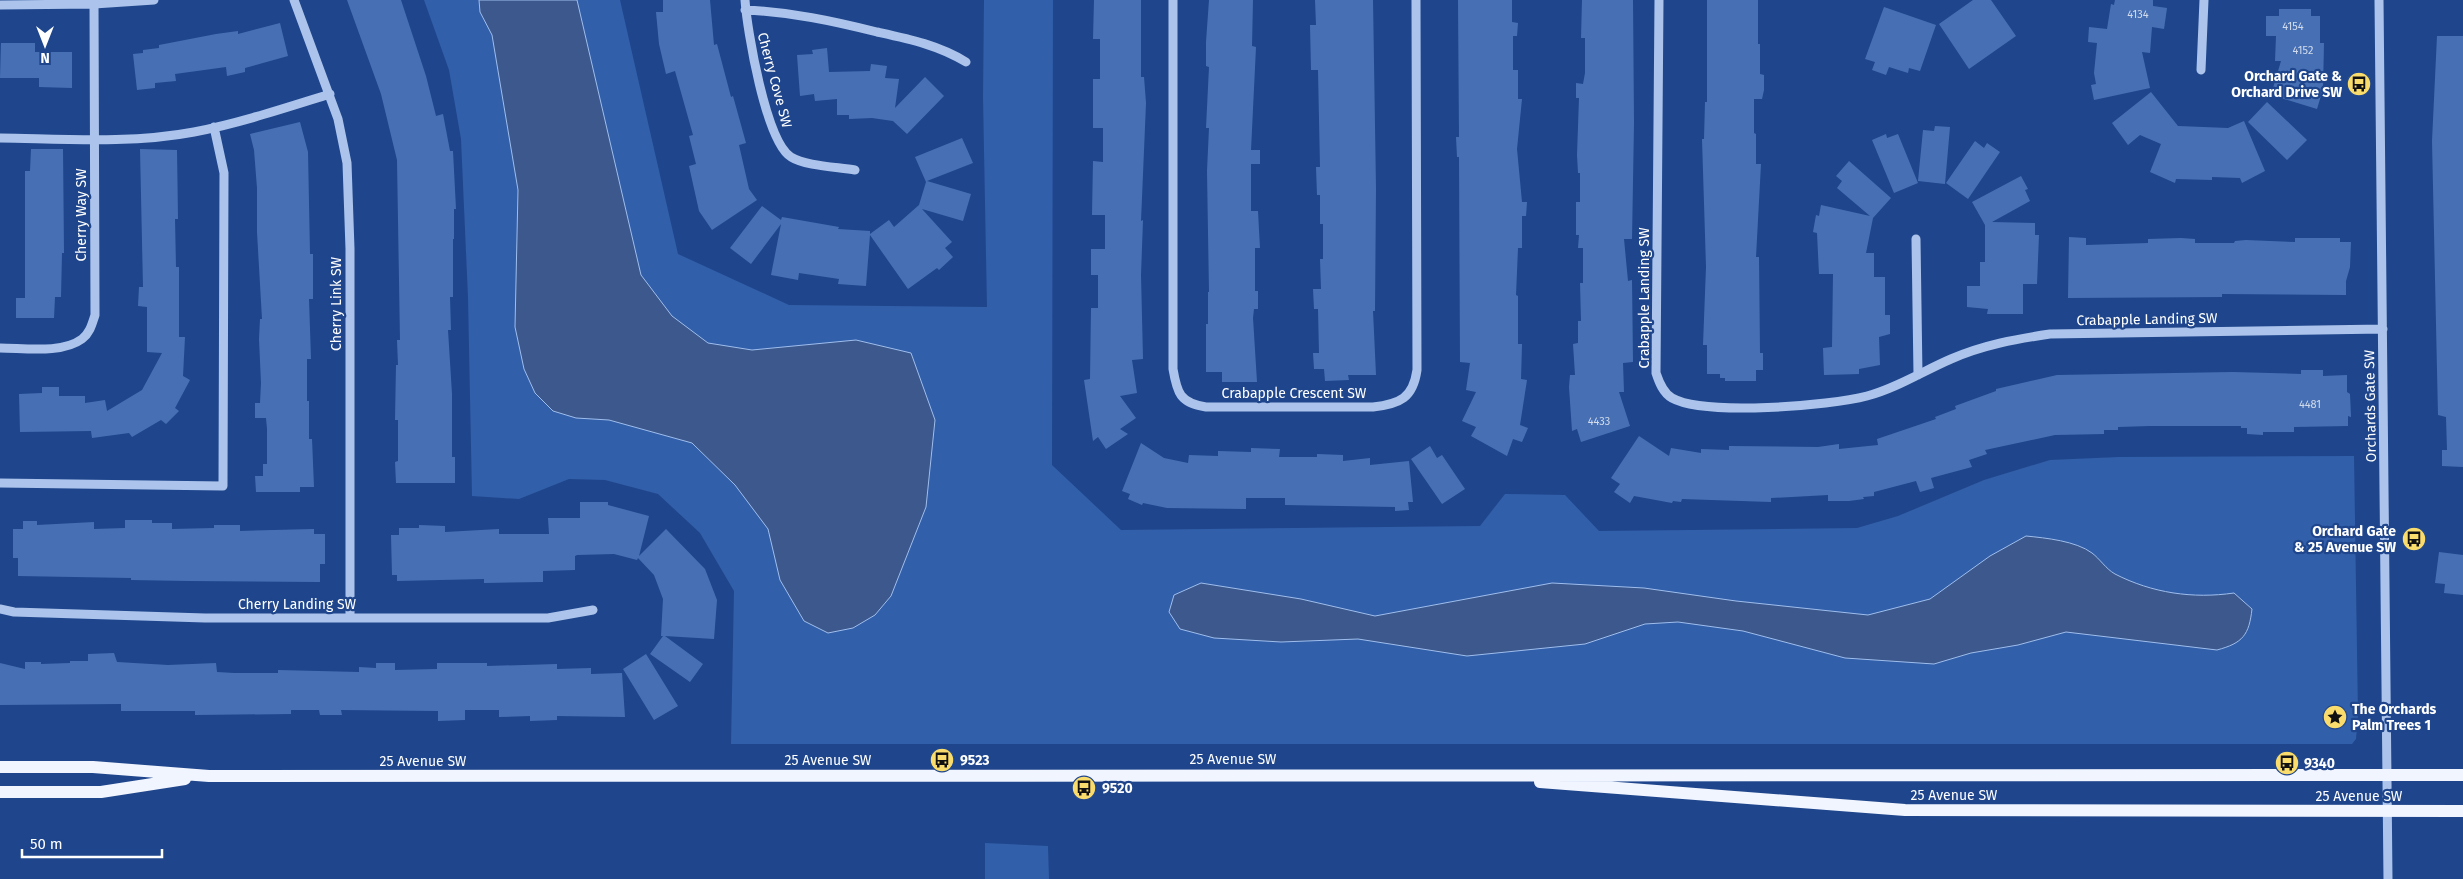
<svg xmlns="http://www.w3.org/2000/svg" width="2463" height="879" font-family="'Fira Sans',sans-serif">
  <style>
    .green { fill: #325faa }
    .water { fill: #3c588c; stroke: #9fbeee }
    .building { fill: #4770b4 }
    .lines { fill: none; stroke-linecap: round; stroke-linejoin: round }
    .minor { stroke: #acc4ec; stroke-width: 9 }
    .major { stroke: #f1f5ff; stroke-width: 12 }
    .labels { text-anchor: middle; stroke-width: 4.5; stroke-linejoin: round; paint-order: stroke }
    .number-label { font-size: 11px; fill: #d1dbec }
    .poi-label { font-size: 14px; font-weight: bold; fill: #fff; stroke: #1f468c; text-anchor: start }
    .street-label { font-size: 14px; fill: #fff; stroke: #1f468c }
  </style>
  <rect width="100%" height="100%" fill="#1f468c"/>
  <!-- green -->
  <path class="green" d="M424 0H620L678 254 789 305 987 307 983 97 984 0H1053L1052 465 1121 530 1480 526 1505 494 1565 495 1599 531 1857 528 1898 516 1984 480 2050 460 2119 457 2354 456 2358 715 2356 739 2352 744H731L734 591 700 533 658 494 605 480 569 479 519 499 472 496 468 297 461 139 449 70Z
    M985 843 1048 846 1049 879H985Z"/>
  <!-- water -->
  <path class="water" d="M479 0H577L641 275 672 316 708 343 752 350 856 340 911 353 935 420 926 507 891 596 875 615 853 628 828 633 804 621 780 580 768 529 735 485 692 443 609 420 576 418 553 411 535 393 524 369 515 327 518 190 492 35 480 12Z
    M2026 536C2046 538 2076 541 2092 553 2100 559 2106 569 2115 574 2152 593 2193 599 2234 593L2252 609C2249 635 2243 643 2217 650L2066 632 2018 645 1971 653 1934 664 1845 658 1743 631 1678 622 1645 624 1585 644 1467 656 1358 639 1281 642 1214 638 1180 629 1169 612 1174 595 1201 583 1301 599 1375 616 1552 583 1644 588 1736 601 1868 615 1930 599 1990 556Z"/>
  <!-- building -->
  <path class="building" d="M347 0H401L426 76 436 116 443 114 450 151H453L456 209H454V239H453V297H450L451 330H448L452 394V457H455V483H396L395 462 398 461V420H395L396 365H398L397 340H400L397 160 381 94Z
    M663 0H710L714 45 717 44 731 97 733 96 746 143 739 145 749 189 757 200 712 230 699 211 689 166 696 164 689 136 693 135 675 71 666 74 659 44 656 12H663Z
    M1094 0H1141V77H1144L1146 103 1141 221 1143 220 1141 275 1143 359 1132 360 1137 393 1120 396 1136 418 1120 429 1128 434 1106 449 1098 437 1093 441 1084 380 1090 379 1091 308H1098V275H1091V249H1105V215H1092L1093 161 1103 162V128H1093V79H1100V39H1093Z
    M1209 0H1253L1252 46 1256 47 1251 150H1260V164H1251V211H1258L1259 230 1260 248H1255V291H1258V309H1254L1253 318 1257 382H1222V372H1206V324H1208V292H1209L1207 171 1209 128H1206L1209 67 1206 66V42Z
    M1315 0H1373L1376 189 1375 311H1373L1376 375H1348L1349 380 1325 381 1324 369H1314L1313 353H1319L1318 309H1314L1313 289H1321L1320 259H1323V224H1320V195H1317L1316 167H1320L1318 70H1311L1310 25H1316Z
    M1458 0H1512V22L1518 23 1517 36H1513V70H1518V99H1522L1517 149 1522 202H1527L1526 216H1522V248H1518L1516 295 1518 296V344H1522L1521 379 1527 380 1520 425 1528 428 1522 442 1513 439 1507 456 1471 436 1476 427 1462 421 1476 392 1466 390 1470 363 1460 362 1459 157H1457L1456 137H1459Z
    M1582 0H1633L1634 123 1632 239H1624L1628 281 1632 280 1633 362 1623 363 1624 392H1619L1630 426 1581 442 1577 429 1572 431 1569 387 1570 375H1575L1573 344 1578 343V321H1581L1580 283H1583V248H1578L1579 235H1576V202H1580V173H1578L1577 155 1579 98H1576V83L1583 84 1585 73V38H1581Z
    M1707 0H1758V44H1760V74L1764 75V90L1762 99H1754V133L1756 134V164H1761L1756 257H1759L1760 353H1763V370H1756V381H1725V378H1720V374H1707V345H1703L1706 267 1702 139H1704L1705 102H1707Z
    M1973 0H1991L2016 36 1969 69 1939 24Z
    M2115 0H2153V6L2167 8 2164 29 2152 27 2150 53 2142 52 2150 88 2094 100 2091 85 2096 84 2094 73 2097 43 2088 42 2089 27 2107 29 2111 4 2114 5Z
    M1884 7 1936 25 1920 71 1909 68 1908 73 1889 67 1886 75 1872 70 1875 62 1865 59Z
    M2279 9H2311V16H2320V43H2324L2323 89 2317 109 2271 95 2281 61H2275L2276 36H2266V16H2279Z
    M280 23 288 56 245 68V72L227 76 226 67 175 74 176 81 155 83V88L137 90 133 54 143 53V50L159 48V45L216 34 238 31V34Z
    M2437 36H2463V467L2442 466V450H2447L2446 417 2438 415 2432 141Z
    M1 43H35V52H72V88L39 87V78H0Z
    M827 48 829 72 870 71 871 64 887 66 885 78 899 79 895 108 925 77 944 96 907 134 893 121 872 118 849 119V115H837V99L815 101 814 94 800 96 797 55 813 54 812 50Z
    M2151 92 2178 126 2228 128 2244 121 2265 171 2242 183 2240 178 2212 177V180L2176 179 2175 183 2150 172 2161 144 2140 135 2128 145 2112 123Z
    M2267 102 2307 140 2287 160 2248 122Z
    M300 122 308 152 310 254H313V299H309L311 359H307V401H309V439H312L314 487H300V492H256L255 476H263V464H267V429L266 418H255V403H260L261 383 259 339 260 319H262L257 232V188L254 150 250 134Z
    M1935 126 1950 127 1945 184 1918 181 1923 130 1934 131Z
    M1886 134 1887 138 1898 134 1918 183 1894 193 1872 140Z
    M962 138 973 163 927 181 971 194 963 221 922 209 952 242 945 248 953 257 939 270 937 268 908 289 870 235 866 286 838 284 839 279 799 273 798 280 771 275 781 224 751 264 730 248 762 206 781 220 782 217 839 227 838 229 870 231V234L889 220 894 227 919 205 926 182 915 157Z
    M1975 141 1984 148 1987 143 2000 152 1968 199 1946 183Z
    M31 149H63L64 253H62L61 297H55L54 318H16V298H25V171H30Z
    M140 149 177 150 178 219H175L176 267H179V337H185L183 376 190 380 175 408 179 411 166 424 161 420 132 437 129 433 92 438 91 431 20 432 19 394 42 393V387H59V396H85V403L105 400 107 411 142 390 162 353 147 352V307L138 306 139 287H143Z
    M1849 161 1891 198 1873 218 1866 253H1874V277H1885V315H1890V334L1879 337 1880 365 1859 369V374L1824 375 1823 348 1832 347 1833 274H1819L1817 233 1813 232 1816 215 1819 216 1821 205 1870 216 1837 188 1842 181 1836 176Z
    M2021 176 2028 189 2025 190 2030 201 1992 222 2035 223V235H2039L2037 284H2023V314H1987L1988 309 1967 307V286H1980V262H1985V225L1972 202Z
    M2069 237 2086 238V245L2148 243V239L2181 238 2195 239V243H2234L2235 241 2246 240 2295 242V238H2340V242H2351L2350 267 2346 281V295L2222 294V297L2068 298Z
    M2301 370H2323V376L2347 375V392L2350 394 2351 417 2348 416V426L2294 427V432H2263V435L2247 434V428H2241V426H2150L2118 427V430H2104V434L2055 435 1985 450 1987 454 1969 460 1972 467 1931 478 1934 488 1920 492 1916 481 1874 492V496L1863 497 1864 499 1849 501H1828V495L1771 498V502L1682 499 1681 502 1673 501 1672 503 1634 496 1630 503 1614 492 1620 484 1611 478 1639 436 1669 456 1671 448 1701 453V449L1729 450V446L1818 447 1839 444V449L1878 445 1877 439 1936 419 1935 417 1956 409 1955 406 1996 391V389L2057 375 2233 372 2301 374Z
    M1141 443 1164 458 1188 463 1189 455 1218 456V451L1251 452V448L1280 449 1279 457H1317V454L1343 455V461L1370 458V465L1409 461 1413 502H1408L1409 510 1395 511V507L1285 505V498H1246V509L1167 508 1143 503 1142 505 1128 499 1130 494 1122 491Z
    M1430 446 1437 458 1442 455 1465 489 1442 504 1411 459Z
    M580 502H608V505L649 516 639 556 666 529 705 569 717 600 714 639 665 636 703 664 690 682 650 654 663 636H661L663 599 654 575 638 558 637 560 614 554 577 555 575 556V570L543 571V582L484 583V579L397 581V575H392L391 535H399V528H419V525L445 526V532L499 529V534H549L548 518H580Z
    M125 520H152V523H172V529L214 528V525H240V531L314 529V534H325V564H320V582L189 581 131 580V578L18 576V558H13V529H23V521H37V525L94 522V529L125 528Z
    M2439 552 2463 555V595L2444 593 2445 584 2435 583Z
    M114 653 117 662 168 665 216 663 217 672 234 673H278V670L359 672V667L376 668V663H395V670L437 669V663H487V666L557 664V669L591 668V674L622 673 625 717 557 716V720L530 721V716L499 717V710H465V720L438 721V711L341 710 342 715H320L319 710H291V714L195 715V711H121V704L0 705V663L25 669V662H41V664L70 663V661H88V654Z
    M646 654 678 706 654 720 623 669Z"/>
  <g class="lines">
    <!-- minor -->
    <path class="minor" d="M294 0 338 119 347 163 350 249V618
      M745 0C747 30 766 142 791 157 805 166 838 167 855 170
      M1173 0V369C1177 393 1180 403 1206 407H1373C1400 404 1413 398 1417 370L1416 0
      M1659 0 1656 373C1659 382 1663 393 1672 398 1704 416 1830 406 1867 396 1897 388 1923 371 1951 359 1983 345 2016 339 2050 334L2383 329
      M2379 0 2388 879
      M0 5 94 4 154 0
      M745 10C791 12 833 21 877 32 909 39 938 45 966 62
      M2201 70 2204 0
      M0 138C64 139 131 144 194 132 240 123 285 108 330 94
      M1916 239 1918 375
      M0 348C24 348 62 354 82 339 90 333 92 324 95 315L94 0
      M0 483 223 486 224 173 214 127
      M0 609 14 612 205 618H548L593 610"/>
    <!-- major -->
    <path class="major" d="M0 767H93L209 776 2463 775
      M1540 782 1905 810 2463 811
      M0 792H101L185 779"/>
  </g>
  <!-- icons -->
  <defs>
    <g id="bus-disc" transform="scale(1.25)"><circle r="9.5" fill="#fadc6c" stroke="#1f468c"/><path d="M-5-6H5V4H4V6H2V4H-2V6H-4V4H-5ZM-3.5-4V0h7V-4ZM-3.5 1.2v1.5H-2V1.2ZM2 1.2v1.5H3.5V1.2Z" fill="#111"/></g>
    <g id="sight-disc" transform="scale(1.25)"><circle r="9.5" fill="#fadc6c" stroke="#1f468c"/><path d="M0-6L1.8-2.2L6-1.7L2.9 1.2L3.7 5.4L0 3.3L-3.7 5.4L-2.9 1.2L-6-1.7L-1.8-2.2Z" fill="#111"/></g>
  </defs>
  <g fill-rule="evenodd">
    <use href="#bus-disc" x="2359" y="84"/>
    <use href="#bus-disc" x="2414" y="539"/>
    <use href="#sight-disc" x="2335" y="717"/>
    <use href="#bus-disc" x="942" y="760"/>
    <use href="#bus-disc" x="2287" y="763"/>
    <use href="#bus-disc" x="1084" y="788"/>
  </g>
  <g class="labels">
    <!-- number labels -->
    <g class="number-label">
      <text x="2138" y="18">4134</text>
      <text x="2293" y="30">4154</text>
      <text x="2303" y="54">4152</text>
      <text x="2310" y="408">4481</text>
      <text x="1599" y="425">4433</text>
    </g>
    <!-- poi labels -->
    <g class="poi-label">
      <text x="2342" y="81" text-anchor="end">Orchard Gate &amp;<tspan x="2342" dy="16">Orchard Drive SW</tspan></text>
      <text x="2396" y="536" text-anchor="end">Orchard Gate<tspan x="2396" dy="16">&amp; 25 Avenue SW</tspan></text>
      <text x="2352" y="714">The Orchards<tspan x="2352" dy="16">Palm Trees 1</tspan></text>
      <text x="960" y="765">9523</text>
      <text x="2304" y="768">9340</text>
      <text x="1102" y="793">9520</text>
    </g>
    <!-- street labels -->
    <g class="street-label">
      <text transform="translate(775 80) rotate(75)" y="5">Cherry Cove SW</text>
      <text transform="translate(81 215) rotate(-90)" y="5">Cherry Way SW</text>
      <text transform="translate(1644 298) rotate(-90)" y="5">Crabapple Landing SW</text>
      <text transform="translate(336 304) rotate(-90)" y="5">Cherry Link SW</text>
      <text transform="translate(2147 319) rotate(-1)" y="5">Crabapple Landing SW</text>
      <text x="1294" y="398">Crabapple Crescent SW</text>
      <text transform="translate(2370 406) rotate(-91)" y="5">Orchards Gate SW</text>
      <text x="297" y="609">Cherry Landing SW</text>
      <text x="1233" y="764">25 Avenue SW</text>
      <text x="828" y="765">25 Avenue SW</text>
      <text x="423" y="766">25 Avenue SW</text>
      <text x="1954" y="800">25 Avenue SW</text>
      <text x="2359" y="801">25 Avenue SW</text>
    </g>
  </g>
  <!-- north arrow -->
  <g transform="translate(45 45) rotate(180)" stroke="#1f468c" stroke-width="4" paint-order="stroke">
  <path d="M0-4L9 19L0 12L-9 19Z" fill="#ffffff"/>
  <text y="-8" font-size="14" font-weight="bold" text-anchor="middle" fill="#ffffff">N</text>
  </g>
  <!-- scale -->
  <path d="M22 849v8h140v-8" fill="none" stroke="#ffffff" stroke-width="2.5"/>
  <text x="30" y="849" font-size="15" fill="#ffffff" stroke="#1f468c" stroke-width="4" paint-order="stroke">50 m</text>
</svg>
